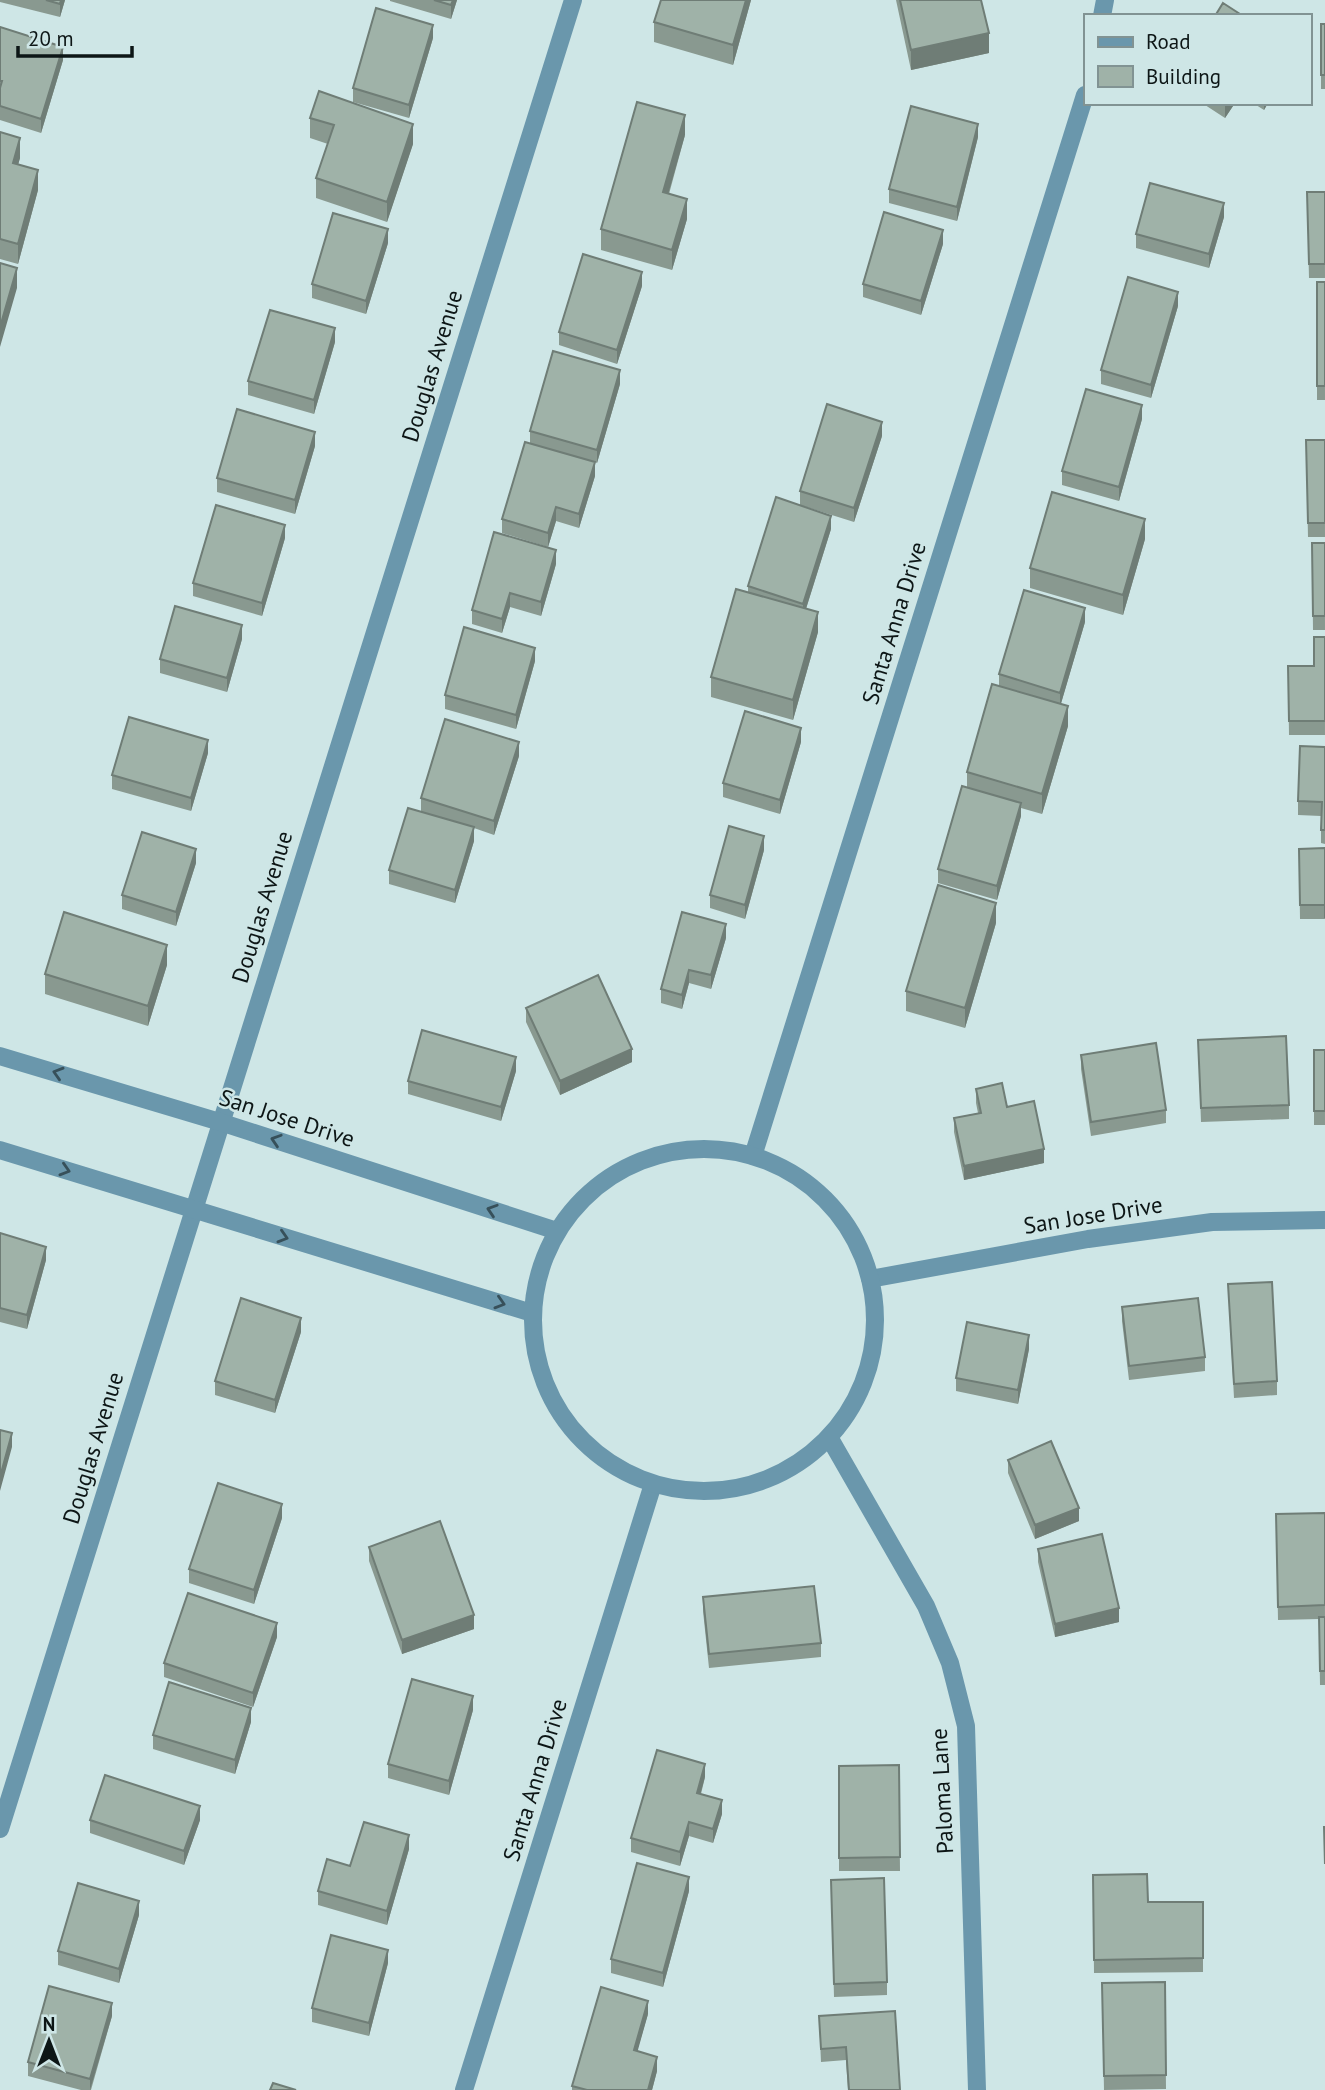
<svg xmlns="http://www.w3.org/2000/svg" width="1325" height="2090" font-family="'PT Sans',sans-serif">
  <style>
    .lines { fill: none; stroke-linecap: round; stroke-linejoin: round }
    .minor { stroke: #6a97ac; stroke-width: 18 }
    .tertiary { stroke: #6a97ac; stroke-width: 18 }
    .wall { fill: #899990 }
    .shaded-wall { fill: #6f7d76 }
    .building { fill: #9fb2a8; stroke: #6f7d76; stroke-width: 2 }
    .oneway { stroke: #37505a }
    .labels { text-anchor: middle; stroke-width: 5; stroke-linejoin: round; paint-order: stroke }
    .street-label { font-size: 23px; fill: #0d1616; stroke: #cee6e6 }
  </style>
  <rect width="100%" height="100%" fill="#cee6e6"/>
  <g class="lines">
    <!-- minor -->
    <path class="minor" d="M1102 16 1105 0
      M753 1156 1085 95
      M870 1279 1088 1239 1212 1222 1325 1220
      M0 1829 573 0
      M464 2090 653 1484"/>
    <!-- tertiary -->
    <path class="tertiary" d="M0 1056 220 1122 557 1231
      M533 1320a171 171 0 1 1 342 0a171 171 0 1 1-342 0Z
      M0 1150 532 1313
      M829 1437 926 1606 950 1663 966 1726 977 2090"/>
  </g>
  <!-- wall -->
  <path class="wall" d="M0 0H65L60 17 0 2Z
    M390 0H457L451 19 390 1Z
    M661 0H751L733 65 654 42V22Z
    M896 0H981L989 53 911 70Z
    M1321 24H1325V89H1321Z
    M0 27 63 60 41 133 0 120Z
    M433 38 409 118 353 102V88Z
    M1202 103H1235L1225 118Z
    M1253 103H1268L1264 110Z
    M310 118 413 144 387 222 316 198V178L328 144 310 138Z
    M0 132 20 158 18 164 38 190 18 264 0 259Z
    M685 135 669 194 687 219 672 270 601 250V229Z
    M978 137 957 221 889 203V189Z
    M1307 192H1325V278H1309Z
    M1224 217 1209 268 1136 248V234Z
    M388 243 366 314 312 298V284Z
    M943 244 921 315 863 297V284Z
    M1317 282H1325V400H1317Z
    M642 286 617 364 559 345V332Z
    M1178 306 1151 398 1101 384V370Z
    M335 342 314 414 248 395V381Z
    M620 384 597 463 595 462V476L579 528 556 521 548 547 502 533V519L530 444V431Z
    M1142 419 1119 501 1062 485V471Z
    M882 436 854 522 800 505V491Z
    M1306 440H1325V537H1308Z
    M315 446 295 514 217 492V478Z
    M831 529 806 609 818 632 793 720 711 697V677L748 592V586Z
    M285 538 262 616 193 596V583Z
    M1145 539 1123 615 1030 588V568Z
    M1312 543H1325V630H1313Z
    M556 564 541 616 510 607 502 633 472 624V610Z
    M1085 622 1061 703 1068 726 1042 814 1021 808V816L997 900 938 883V869L967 787V772L999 686V674Z
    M1325 637V735H1289L1288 666H1314Z
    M242 639 227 692 160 673V659Z
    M535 661 516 729 445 709V695Z
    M801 742 780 814 723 797V783Z
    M1325 747V844L1321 843V816L1298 815V801Z
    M208 753 191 811 112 789V775Z
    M519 756 494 835 474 828V841L455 903 389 884V870L421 811V798Z
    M1325 848V919H1300L1299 849Z
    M764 850 745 919 710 908V895Z
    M196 863 176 926 122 909V895Z
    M996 923 965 1028 906 1011V991Z
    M726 938 711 989 689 983 682 1009 661 1003V989Z
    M167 965 148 1026 45 994V974Z
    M526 1008 632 1062 560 1095 526 1022Z
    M1198 1040 1289 1105V1119L1201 1122Z
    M1314 1050H1325V1125H1314Z
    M1081 1055 1166 1110V1123L1091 1136 1081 1069Z
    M516 1071 501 1121 408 1094V1081Z
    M976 1089 1044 1163 964 1180 954 1132V1118L978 1113 976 1103Z
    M0 1233 46 1260 27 1329 0 1322Z
    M1228 1284 1277 1381V1395L1234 1398Z
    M1122 1307 1205 1357V1371L1129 1380 1122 1321Z
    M301 1332 275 1413 215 1395V1381Z
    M1029 1349 1018 1404 956 1391V1378Z
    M1008 1460 1079 1521 1035 1539 1008 1473Z
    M1325 1513V1685H1320L1319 1619 1278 1620 1276 1514Z
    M282 1518 254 1604 189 1583V1569Z
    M369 1547 474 1629 402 1654 369 1561Z
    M1038 1549 1119 1622 1055 1637 1038 1562Z
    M703 1597 821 1643V1657L709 1668 703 1611Z
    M277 1637 253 1707 164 1677V1663Z
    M473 1710 449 1795 388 1778V1764Z
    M251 1722 235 1774 153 1749V1735Z
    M899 1765 900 1871H839V1766Z
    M705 1777 701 1794 722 1814 713 1843 689 1836 680 1866 631 1852V1838Z
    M90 1820H200L184 1865 90 1833Z
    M409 1849 387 1925 318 1905V1891L350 1866Z
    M1093 1875 1148 1902H1203V1972L1094 1973Z
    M831 1880 887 1982V1995L834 1997Z
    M689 1891 663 1987 611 1973V1959Z
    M139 1915 119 1983 58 1965V1951Z
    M388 1963 369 2036 312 2022V2008Z
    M1165 1982 1166 2089 1104 2090 1102 1983Z
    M648 2014 637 2051 657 2071 652 2090H572V2086Z
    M112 2016 91 2090H81L28 2076V2062Z
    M819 2016 900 2090H848L846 2060 821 2062Z"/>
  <!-- shaded-wall -->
  <path class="shaded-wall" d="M61 0H65L60 17V4Z
    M453 0H457L451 19V5Z
    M746 0H751L733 65V45Z
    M433 25V38L409 118V105Z
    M989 33V53L911 70V50Z
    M63 47V60L41 133V119Z
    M1226 103H1235L1225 118V105Z
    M1264 103H1268L1264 110Z
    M685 115V135L663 212V192Z
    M413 124V144L387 222V202Z
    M978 124V137L957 221V207Z
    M20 138V158L13 183V163Z
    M38 170V190L18 264V244Z
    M687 199V219L672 270V250Z
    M1224 203V217L1209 268V254Z
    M388 229V243L366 314V301Z
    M943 230V244L921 315V301Z
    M17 268V288L0 347V327Z
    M642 272V286L617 364V350Z
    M1178 292V306L1151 398V385Z
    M335 328V342L314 414V400Z
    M620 370V384L597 463V450Z
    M1142 405V419L1119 501V487Z
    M882 422V436L854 522V508Z
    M315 432V446L295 514V500Z
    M595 462V476L579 528V514Z
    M556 507V521L548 547V533Z
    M831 516V529L803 618V604Z
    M1145 519V539L1123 615V595Z
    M285 525V538L262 616V603Z
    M556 550V564L541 616V602Z
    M510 593V607L502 633V619Z
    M1085 608V622L1060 707V693Z
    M818 612V632L793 720V700Z
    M242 625V639L227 692V678Z
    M535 648V661L516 729V715Z
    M1068 706V726L1042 814V794Z
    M801 728V742L780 814V800Z
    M208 740V753L191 811V798Z
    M519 742V756L494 835V821Z
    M1021 803V816L997 900V886Z
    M474 827V841L455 903V890Z
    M764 836V850L745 919V905Z
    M196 849V863L176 926V912Z
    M996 903V923L965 1028V1008Z
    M726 924V938L711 989V975Z
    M167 945V965L148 1026V1006Z
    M689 970V983L682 1009V995Z
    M632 1049V1062L560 1095V1081Z
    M516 1057V1071L501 1121V1107Z
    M1044 1149V1163L964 1180V1166Z
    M46 1247V1260L27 1329V1315Z
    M301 1318V1332L275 1413V1400Z
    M1029 1335V1349L1018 1404V1390Z
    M12 1433V1447L0 1491V1477Z
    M282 1504V1518L254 1604V1590Z
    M1079 1508V1521L1035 1539V1525Z
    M1119 1608V1622L1055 1637V1624Z
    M474 1615V1629L402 1654V1640Z
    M277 1623V1637L253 1707V1693Z
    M473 1696V1710L449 1795V1781Z
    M251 1708V1722L235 1774V1760Z
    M705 1764V1777L697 1806V1793Z
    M722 1800V1814L713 1843V1829Z
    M200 1806V1820L184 1865V1851Z
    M689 1822V1836L680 1866V1852Z
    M409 1835V1849L387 1925V1911Z
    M689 1877V1891L663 1987V1973Z
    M139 1901V1915L119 1983V1969Z
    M388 1950V1963L369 2036V2023Z
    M648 2001V2014L634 2064V2050Z
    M112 2003V2016L90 2090V2079Z
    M657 2057V2071L652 2090H648Z"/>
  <!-- building -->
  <path class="building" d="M46 0H61L60 4Z
    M434 0H453L451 5Z
    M661 0H746L733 45 654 22Z
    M900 0H981L989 33 911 50Z
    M1223 3 1243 16H1215Z
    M376 8 433 25 409 105 353 88Z
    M1321 24H1325V75H1321Z
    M0 27 63 47 41 119 0 106V88L2 81H0Z
    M319 91 413 124 387 202 316 178 334 125 310 118Z
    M637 102 685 115 663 192 687 199 672 250 601 229Z
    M911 106 978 124 957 207 889 189Z
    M0 132 20 138 13 163 38 170 18 244 0 239Z
    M1150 183 1224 203 1209 254 1136 234Z
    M1307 192H1325V264H1309Z
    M884 212 943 230 921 301 863 284Z
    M333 213 388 229 366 301 312 284Z
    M583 254 642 272 617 350 559 332Z
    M0 263 17 268 0 327Z
    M1128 277 1178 292 1151 385 1101 370Z
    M1317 282H1325V386H1317Z
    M270 310 335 328 314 400 248 381Z
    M553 351 620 370 597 450 530 431Z
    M1086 389 1142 405 1119 487 1062 471Z
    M827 404 882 422 854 508 800 491Z
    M237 409 315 432 295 500 217 478Z
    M1306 440H1325V523H1308Z
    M525 442 595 462 579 514 556 507 548 533 502 519Z
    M1052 492 1145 519 1123 595 1030 568Z
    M776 497 831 516 803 604 748 586Z
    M216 505 285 525 262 603 193 583Z
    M494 532 556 550 541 602 510 593 502 619 472 610Z
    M1312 543H1325V616H1313Z
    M736 589 818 612 793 700 711 677Z
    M1024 590 1085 608 1060 693 999 674Z
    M175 606 242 625 227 678 160 659Z
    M464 627 535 648 516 715 445 695Z
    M1314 637H1325V721H1289L1288 666H1314Z
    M992 684 1068 706 1042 794 967 772Z
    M745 711 801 728 780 800 723 783Z
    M129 717 208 740 191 798 112 775Z
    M445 719 519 742 494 821 421 798Z
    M1300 746 1325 747V830H1321L1322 802 1298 801Z
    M962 786 1021 803 997 886 938 869Z
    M408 808 474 827 455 890 389 870Z
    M729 826 764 836 745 905 710 895Z
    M142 832 196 849 176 912 122 895Z
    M1325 848V918V905H1300L1299 849Z
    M938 885 996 903 965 1008 906 991Z
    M64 912 167 945 148 1006 45 974Z
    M682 912 726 924 711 975 689 970 682 995 661 989Z
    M598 975 632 1049 560 1081 526 1008Z
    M422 1030 516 1057 501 1107 408 1081Z
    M1286 1036 1289 1105 1201 1108 1198 1040Z
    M1156 1043 1166 1110 1091 1122 1081 1055Z
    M1314 1050H1325V1111H1314Z
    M1002 1083 1007 1107 1034 1101 1044 1149 964 1166 954 1118 981 1113 976 1089Z
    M0 1233 46 1247 27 1315 0 1308Z
    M1272 1282 1277 1381 1234 1384 1228 1284Z
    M241 1298 301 1318 275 1400 215 1381Z
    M1198 1298 1205 1357 1129 1366 1122 1307Z
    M967 1322 1029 1335 1018 1390 956 1378Z
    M0 1430 12 1433 0 1477Z
    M1051 1441 1079 1508 1035 1525 1008 1460Z
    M218 1483 282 1504 254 1590 189 1569Z
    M1325 1513V1605L1278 1607 1276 1514Z
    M440 1521 474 1615 402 1640 369 1547Z
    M1102 1534 1119 1608 1055 1624 1038 1549Z
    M814 1586 821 1643 709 1654 703 1597Z
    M188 1593 277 1623 253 1693 164 1663Z
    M1319 1617H1325V1671H1320Z
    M412 1679 473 1696 449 1781 388 1764Z
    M169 1682 251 1708 235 1760 153 1735Z
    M657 1750 705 1764 697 1793 722 1800 713 1829 689 1822 680 1852 631 1838Z
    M899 1765 900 1857 839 1858V1766Z
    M105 1775 200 1806 184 1851 90 1820Z
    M364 1822 409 1835 387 1911 318 1891 327 1859 350 1866Z
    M1324 1827H1325V1864Z
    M637 1863 689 1877 663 1973 611 1959Z
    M1147 1874 1148 1902H1203V1958L1094 1960 1093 1875Z
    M884 1878 887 1982 834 1984 831 1880Z
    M78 1883 139 1901 119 1969 58 1951Z
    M331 1935 388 1950 369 2023 312 2008Z
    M1165 1982 1166 2075 1104 2076 1102 1983Z
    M49 1986 112 2003 90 2079 28 2062Z
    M601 1987 648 2001 634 2050 657 2057 648 2090H587L572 2086Z
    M895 2011 900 2090H849L846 2047 821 2049 819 2016Z
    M273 2083 296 2090H270Z"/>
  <!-- one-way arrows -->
  <defs><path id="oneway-chevron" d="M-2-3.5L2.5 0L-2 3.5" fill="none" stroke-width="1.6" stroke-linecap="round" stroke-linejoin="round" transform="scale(1.75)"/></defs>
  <g class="oneway">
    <use href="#oneway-chevron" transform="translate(58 1073) rotate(-163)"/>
    <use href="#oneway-chevron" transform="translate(276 1140) rotate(-162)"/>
    <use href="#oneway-chevron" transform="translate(65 1170) rotate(17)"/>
    <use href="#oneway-chevron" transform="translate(492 1210) rotate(-162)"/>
    <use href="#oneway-chevron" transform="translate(283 1237) rotate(17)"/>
    <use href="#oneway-chevron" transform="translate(500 1303) rotate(17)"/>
  </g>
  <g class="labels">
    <!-- street labels -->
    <g class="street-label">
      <text transform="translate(432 366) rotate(-73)" y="8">Douglas Avenue</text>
      <text transform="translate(894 623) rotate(-73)" y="8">Santa Anna Drive</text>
      <text transform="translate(262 907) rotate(-73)" y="8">Douglas Avenue</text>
      <text transform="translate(287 1118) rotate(18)" y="8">San Jose Drive</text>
      <text transform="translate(1093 1215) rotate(-9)" y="8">San Jose Drive</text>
      <text transform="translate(93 1448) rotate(-73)" y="8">Douglas Avenue</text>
      <text transform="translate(535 1780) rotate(-73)" y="8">Santa Anna Drive</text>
      <text transform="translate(942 1791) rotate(-93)" y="8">Paloma Lane</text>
    </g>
  </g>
  <!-- legend -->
  <rect x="1084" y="14" width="228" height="91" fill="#cee6e6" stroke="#819393" stroke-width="2"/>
  <rect x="1098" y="37" width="35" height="10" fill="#6a97ac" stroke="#819393" stroke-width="2"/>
  <text x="1146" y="49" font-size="21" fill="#0d1616">Road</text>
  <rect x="1098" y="66" width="35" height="21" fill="#9fb2a8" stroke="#819393" stroke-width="2"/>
  <text x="1146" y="84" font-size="21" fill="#0d1616">Building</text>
  <!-- north arrow -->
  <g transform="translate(49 2041)" stroke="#cee6e6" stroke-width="5" paint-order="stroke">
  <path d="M0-5L12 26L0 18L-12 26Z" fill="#0d1616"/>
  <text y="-10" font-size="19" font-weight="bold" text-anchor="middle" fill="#0d1616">N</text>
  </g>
  <!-- scale -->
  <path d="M18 46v10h114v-10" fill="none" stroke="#0d1616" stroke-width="3.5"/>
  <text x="28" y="46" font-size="21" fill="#0d1616" stroke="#cee6e6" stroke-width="5" paint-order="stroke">20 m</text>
</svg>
